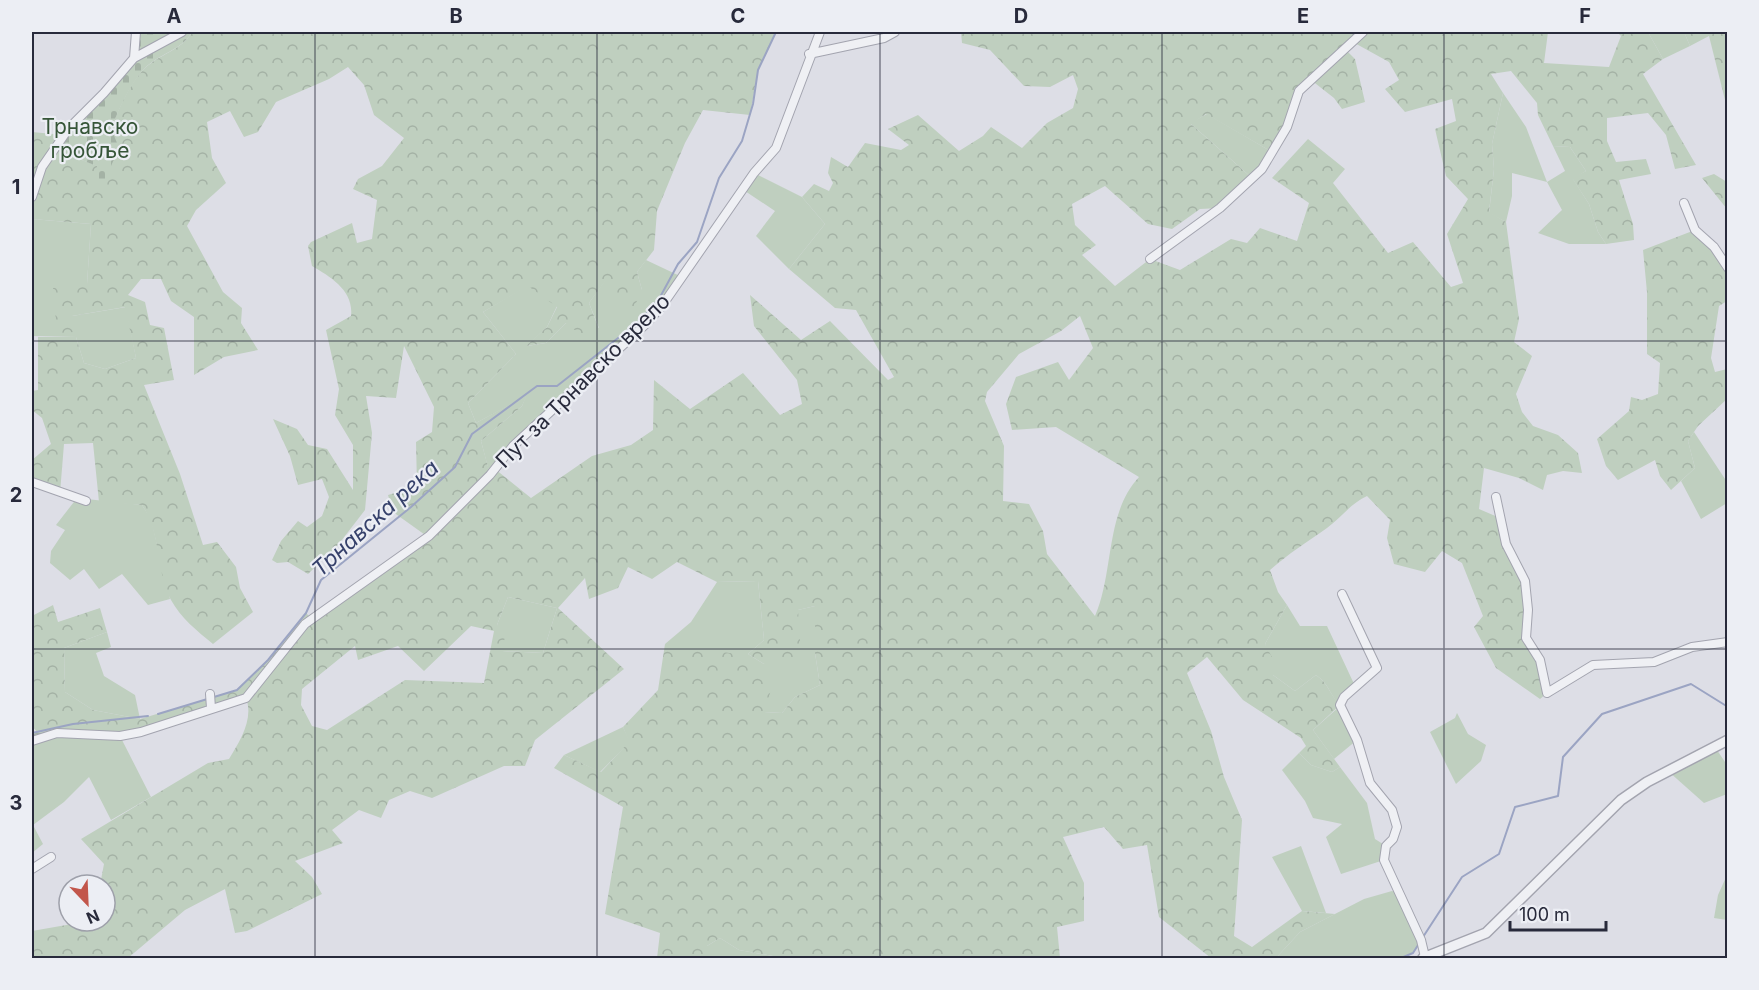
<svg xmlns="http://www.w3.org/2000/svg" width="1759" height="990" font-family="Inter,sans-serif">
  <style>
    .green { fill: #bfcfbf }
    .forest { fill: url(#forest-crowns); fill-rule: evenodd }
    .cemetery { fill: url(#cemetery-stones) }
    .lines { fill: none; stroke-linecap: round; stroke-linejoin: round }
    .stream { stroke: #9ba4c3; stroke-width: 2 }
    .minor-casing { stroke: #a3a4af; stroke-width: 10 }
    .tertiary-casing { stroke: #a3a4af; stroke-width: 12 }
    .minor { stroke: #eff0f4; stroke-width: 8 }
    .tertiary { stroke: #eff0f4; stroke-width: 9 }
    .grid { fill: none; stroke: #282a3b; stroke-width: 1.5; stroke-opacity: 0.55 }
    .labels { text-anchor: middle; stroke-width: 4.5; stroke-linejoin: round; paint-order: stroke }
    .park-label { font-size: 21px; fill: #365538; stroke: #eceef4 }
    .street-label { font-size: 21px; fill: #282a3b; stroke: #eceef4 }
    .water-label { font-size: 22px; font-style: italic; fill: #36416b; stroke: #eceef4 }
    .neatline { fill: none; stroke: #282a3b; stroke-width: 2 }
    .grid-label { font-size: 20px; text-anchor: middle; font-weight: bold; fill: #282a3b }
  </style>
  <defs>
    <pattern id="forest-crowns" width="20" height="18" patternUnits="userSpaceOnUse" patternTransform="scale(1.5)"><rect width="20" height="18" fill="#bfcfbf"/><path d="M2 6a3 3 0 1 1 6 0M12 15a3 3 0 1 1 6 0" fill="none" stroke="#a4b2a5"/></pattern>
    <pattern id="cemetery-stones" width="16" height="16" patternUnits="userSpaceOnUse" patternTransform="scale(1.5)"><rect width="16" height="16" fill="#bfcfbf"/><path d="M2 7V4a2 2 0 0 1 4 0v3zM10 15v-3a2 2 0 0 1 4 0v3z" fill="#a4b2a5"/></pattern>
  </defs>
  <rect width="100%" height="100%" fill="#dddee6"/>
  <!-- green -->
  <path class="green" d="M1648 32H1684L1690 46 1663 59Z
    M1503 93 1526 127 1547 182 1565 171 1553 146 1570 147 1586 171 1573 179 1589 204 1598 232 1606 244H1569L1538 233 1562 210 1547 182 1512 173V196L1506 222 1489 213 1494 169 1492 144Z
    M1207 114 1272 152 1252 178 1190 123Z
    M754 173 802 197 825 224 789 269 756 236 775 211 742 189Z
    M32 219 91 224 87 284 72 316 126 307 136 358 105 369 84 363 76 337 32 336Z
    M646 260 682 277 664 303 513 446 490 475 481 441 522 406 526 396 476 423 468 403 516 354 483 312 528 285 557 306 547 327 527 346 546 343 566 323 599 328 589 303 606 279 642 290 637 272Z
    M1694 432 1727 482V503L1701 519 1681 481 1695 468 1688 441Z
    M77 498 142 505 151 519 170 599 148 605 122 574 99 589 84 569 70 580 50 563 51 551 65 530 56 525Z
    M758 581 764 640 748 654 764 664 798 610 815 606V653L820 685 795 697 782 713 764 712 665 644 691 622 717 582Z
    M508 597 557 608 543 653 502 651 497 625Z
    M1287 605 1300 626H1327L1355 686 1340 705 1357 740 1334 759 1313 730 1340 706C1330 695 1329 684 1316 675L1295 691 1273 675 1265 644Z
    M107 632 111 647 96 653 104 676 135 695 140 719 93 710 65 692 64 648Z
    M1457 713 1468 734 1486 745 1481 761 1456 784 1430 732 1455 718Z
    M623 727 630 742 600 772 564 755Z
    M57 733 120 736 151 797 111 820 89 777 64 802 33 825 43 844 32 853V741Z
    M1715 747 1727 765V794L1704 803 1668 771Z
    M1299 753 1311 765 1332 772 1340 767 1367 803 1375 839 1386 846 1384 860 1341 874 1326 837 1342 824 1313 818 1305 801 1282 770Z
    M1301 846 1326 913 1302 911 1272 857Z
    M1727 875V920L1714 918 1718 895Z
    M1392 891 1402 895 1421 940 1413 953 1401 958H1276L1300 932 1364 899Z
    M720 938 739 950 784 958H707V946Z"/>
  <!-- forest -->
  <path class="forest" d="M192 32H776L758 70 750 115 703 110 685 143 657 211 654 250 637 272 642 290 631 314 612 298 606 280 589 303 599 329 581 335 566 323 546 343 526 346 547 327 557 307 528 286 483 312 516 354 468 403 476 423 527 395 522 406 481 441 490 474 495 469 531 498 592 456 631 445 653 430 654 380 690 409 743 373 780 415 802 404 797 380 754 326 750 295 801 340 830 321 888 380 894 377 856 310 835 308 789 269 825 224 802 197 814 184 829 191 833 183 828 173 831 157 848 167 865 143 901 150 909 145 888 129 918 115 959 151 983 136 991 127 1022 148 1047 123 1073 108 1078 89 1073 75 1050 87 1024 86 990 50 962 43 961 32H1548L1544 63 1609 67 1621 36 1617 32H1648L1663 59 1643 74 1696 165 1675 169 1666 135 1648 113 1607 118V141L1616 162 1646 159 1651 174 1619 180 1633 224 1634 240 1606 244 1598 232 1589 204 1572 178 1586 171 1570 147 1553 146 1538 115 1537 103 1511 71 1491 74 1503 93 1492 144 1494 169 1489 212 1506 222 1519 319 1514 342 1532 356 1516 394 1522 412 1533 426 1558 435 1578 453 1582 473 1563 471 1547 475 1543 490 1519 478 1484 468 1479 509 1500 518 1506 544 1525 581 1526 638 1540 660 1547 693 1540 699 1496 668 1474 627 1483 616 1462 563 1442 551 1425 572 1394 564 1387 538 1390 520 1367 496C1350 504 1342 517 1327 528 1307 542 1288 554 1270 570L1278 592 1287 605 1265 644 1274 661 1273 675 1295 691 1316 675C1329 684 1330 695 1340 705L1313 730 1340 767 1332 772 1311 765 1299 753 1306 746 1301 738 1243 700 1207 657 1187 673 1211 731 1224 777 1242 820 1234 936 1252 947 1302 911 1335 914 1300 932 1276 958H1211L1159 917 1147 845 1123 849 1104 827 1063 837 1084 883V921L1057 927 1060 958H784L739 950 720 938 707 946V958H657L660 933 605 914 623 807 554 768 564 755 601 772 629 742 623 727 658 690 665 644 744 655 760 666 771 690 764 712 782 713 795 697 820 685 815 653V606L798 610 801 655 764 664 748 654 764 640 758 581 717 582 677 562 652 579 628 567 618 588 589 599 585 578 558 608 624 669 535 740 525 766H504L432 798 410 791 389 800 381 818 359 810 332 830 343 843 295 861 312 877 322 894 247 931 235 933 225 889 185 910 128 958H32V931L89 921H105V885H100L104 864 81 839 208 763 229 759C240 741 254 719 246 698L141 732 57 733 32 741V734L37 732 32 726V616L53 605 58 622 100 608 107 632 64 648 65 692 93 710 140 719 237 690 268 660 306 613 312 619 428 537 393 512 388 495 417 486 416 442 432 432 434 407 404 346 396 398 366 396 372 433 365 510 338 545 308 574 288 562 277 563 272 560 281 541 298 521 307 527 322 516 329 497 322 479 298 485 290 456 273 419 297 429 308 445 327 449 353 490V445L335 415 339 389 326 330 351 316C354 291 331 277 312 266L308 246 311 242 352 223 357 243 372 239 377 200 353 189 358 179 382 166 404 138 374 115 364 85 348 67 329 79 276 102 258 132 244 137 230 111 207 122 212 158 226 183 196 210 187 226 223 292 242 308 241 323 258 350 224 357 194 375V317L171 301 161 279H141L128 295 145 302 150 325 164 328 174 380 144 385 180 474 203 545 217 542 236 567 240 588 253 612 213 644C197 631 181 618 171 600 156 573 162 535 142 505L99 502 93 443 64 444 60 493 32 482V460L51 444 42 418 32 410V391L38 390V337H76L84 363 105 369 136 358 125 307 72 316 74 332 57 333 53 288 87 284 91 224 32 219V132L64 135 71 156 98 166C107 138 123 90 144 69 159 54 181 51 192 32ZM1351 41 1389 62 1399 80 1385 89 1405 112 1452 99 1456 121 1435 129 1446 176 1468 199 1447 234 1463 283 1451 287 1413 242 1388 253 1333 183 1345 169 1308 139 1272 178 1309 203 1297 241 1260 228 1247 243 1231 239 1180 270 1150 259 1115 286 1082 255 1096 245 1075 225 1072 204 1105 186 1148 224 1172 229 1200 209 1220 208 1252 178 1191 124 1206 114 1272 152 1299 91 1311 80 1334 98 1342 109 1365 102 1355 59 1344 48ZM1080 316 1093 348 1069 380 1058 362 1016 377 1006 404 1012 430 1056 427 1139 477C1105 513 1114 573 1095 616L1047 554 1043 531 1029 504 1003 501 1004 446 985 401 987 392 1019 354 1061 331ZM508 597 557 608 543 653 502 651 506 632 497 625ZM471 626 494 631 484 683 405 680 327 730 312 726 301 705 302 689 355 646 358 660 398 646 424 671Z
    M1684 32H1727V108L1709 36 1690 46Z
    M1714 174 1727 182V209L1702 178Z
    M1695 230 1727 268V301L1719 306 1711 358 1715 372 1727 369V399L1698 426 1688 441 1695 468 1671 490 1660 476 1655 460 1618 480 1606 466 1597 439 1629 411 1631 397 1642 400 1658 394 1660 363 1647 354V292L1643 250Z"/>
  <!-- cemetery -->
  <path class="cemetery" d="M136 32H192C181 51 158 54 144 69 130 84 119 109 111 128L119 148 103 184 94 179 97 166 71 156 59 164 51 154 133 58Z"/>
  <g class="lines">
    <!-- stream -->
    <path class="stream" d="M158 714 237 690 268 660 306 613 321 580 411 507 455 467 472 434 537 386H557L641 320 659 299 678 264 697 242 719 178 742 141 753 104 758 70 776 32
      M32 733 73 724 148 716
      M1423 937 1462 877 1499 854 1515 807 1558 796 1563 757 1602 714 1691 684 1728 707
      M1401 958 1413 953 1420 942"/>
    <!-- minor casing -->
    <g class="minor-casing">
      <path id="minor" d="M809 54 884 38 895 32
        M134 58 136 32
        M32 197 42 167 69 128 104 93 134 58 182 32
        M1684 203 1695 230 1714 247 1728 268
        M1150 259 1220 208 1262 169 1287 127 1299 91 1363 32
        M32 482 86 501
        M1496 497 1506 544 1525 581 1528 610 1526 638 1540 660 1547 693 1593 665 1654 662 1692 647 1728 642
        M1342 594 1377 668 1344 697 1340 705 1357 740 1370 783 1392 810 1397 827 1393 839 1386 846 1384 860 1421 940 1425 957
        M210 694 211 708
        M32 741 57 733 120 736 141 732 246 698 305 624 429 536 490 475 513 446 648 322 664 303 754 173 776 148 820 32
        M32 869 51 857"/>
    </g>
    <!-- tertiary casing -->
    <g class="tertiary-casing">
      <path id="tertiary" d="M1423 958 1486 933 1621 800 1647 782 1728 740"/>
    </g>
    <!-- minor -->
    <use href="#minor" class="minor"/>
    <!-- tertiary -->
    <use href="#tertiary" class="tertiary"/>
  </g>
  <!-- grid -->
  <path class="grid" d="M315 32V958M597 32V958M880 32V958M1162 32V958M1444 32V958M32 341H1728M32 649H1728"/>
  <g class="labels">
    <!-- park labels -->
    <g class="park-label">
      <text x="90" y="134">Трнавско<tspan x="90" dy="24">гробље</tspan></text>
    </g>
    <!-- street labels -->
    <g class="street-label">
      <text transform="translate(583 381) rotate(-45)" y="7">Пут за Трнавско врело</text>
    </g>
    <!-- water labels -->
    <g class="water-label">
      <text transform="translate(375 518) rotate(-42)" y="8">Трнавска река</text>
    </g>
  </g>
  <!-- border -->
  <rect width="1759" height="990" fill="none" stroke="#eceef4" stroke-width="66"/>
  <!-- north arrow -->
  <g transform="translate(87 903) rotate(157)"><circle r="28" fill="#eceef4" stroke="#9ea0aa" stroke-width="1.5"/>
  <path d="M0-4.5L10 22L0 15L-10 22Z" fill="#c2564b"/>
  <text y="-9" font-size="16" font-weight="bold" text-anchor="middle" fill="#282a3b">N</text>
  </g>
  <!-- scale -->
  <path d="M1510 921v9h96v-9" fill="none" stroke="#282a3b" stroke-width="3"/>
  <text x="1519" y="921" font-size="18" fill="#282a3b" stroke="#eceef4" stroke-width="4.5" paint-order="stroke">100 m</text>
  <rect x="33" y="33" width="1693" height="924" class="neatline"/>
  <g class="grid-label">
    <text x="174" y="23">A</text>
    <text x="456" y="23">B</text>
    <text x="738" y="23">C</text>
    <text x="1021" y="23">D</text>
    <text x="1303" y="23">E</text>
    <text x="1585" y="23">F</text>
    <text x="16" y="194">1</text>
    <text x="16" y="502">2</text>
    <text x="16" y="810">3</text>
  </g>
</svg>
